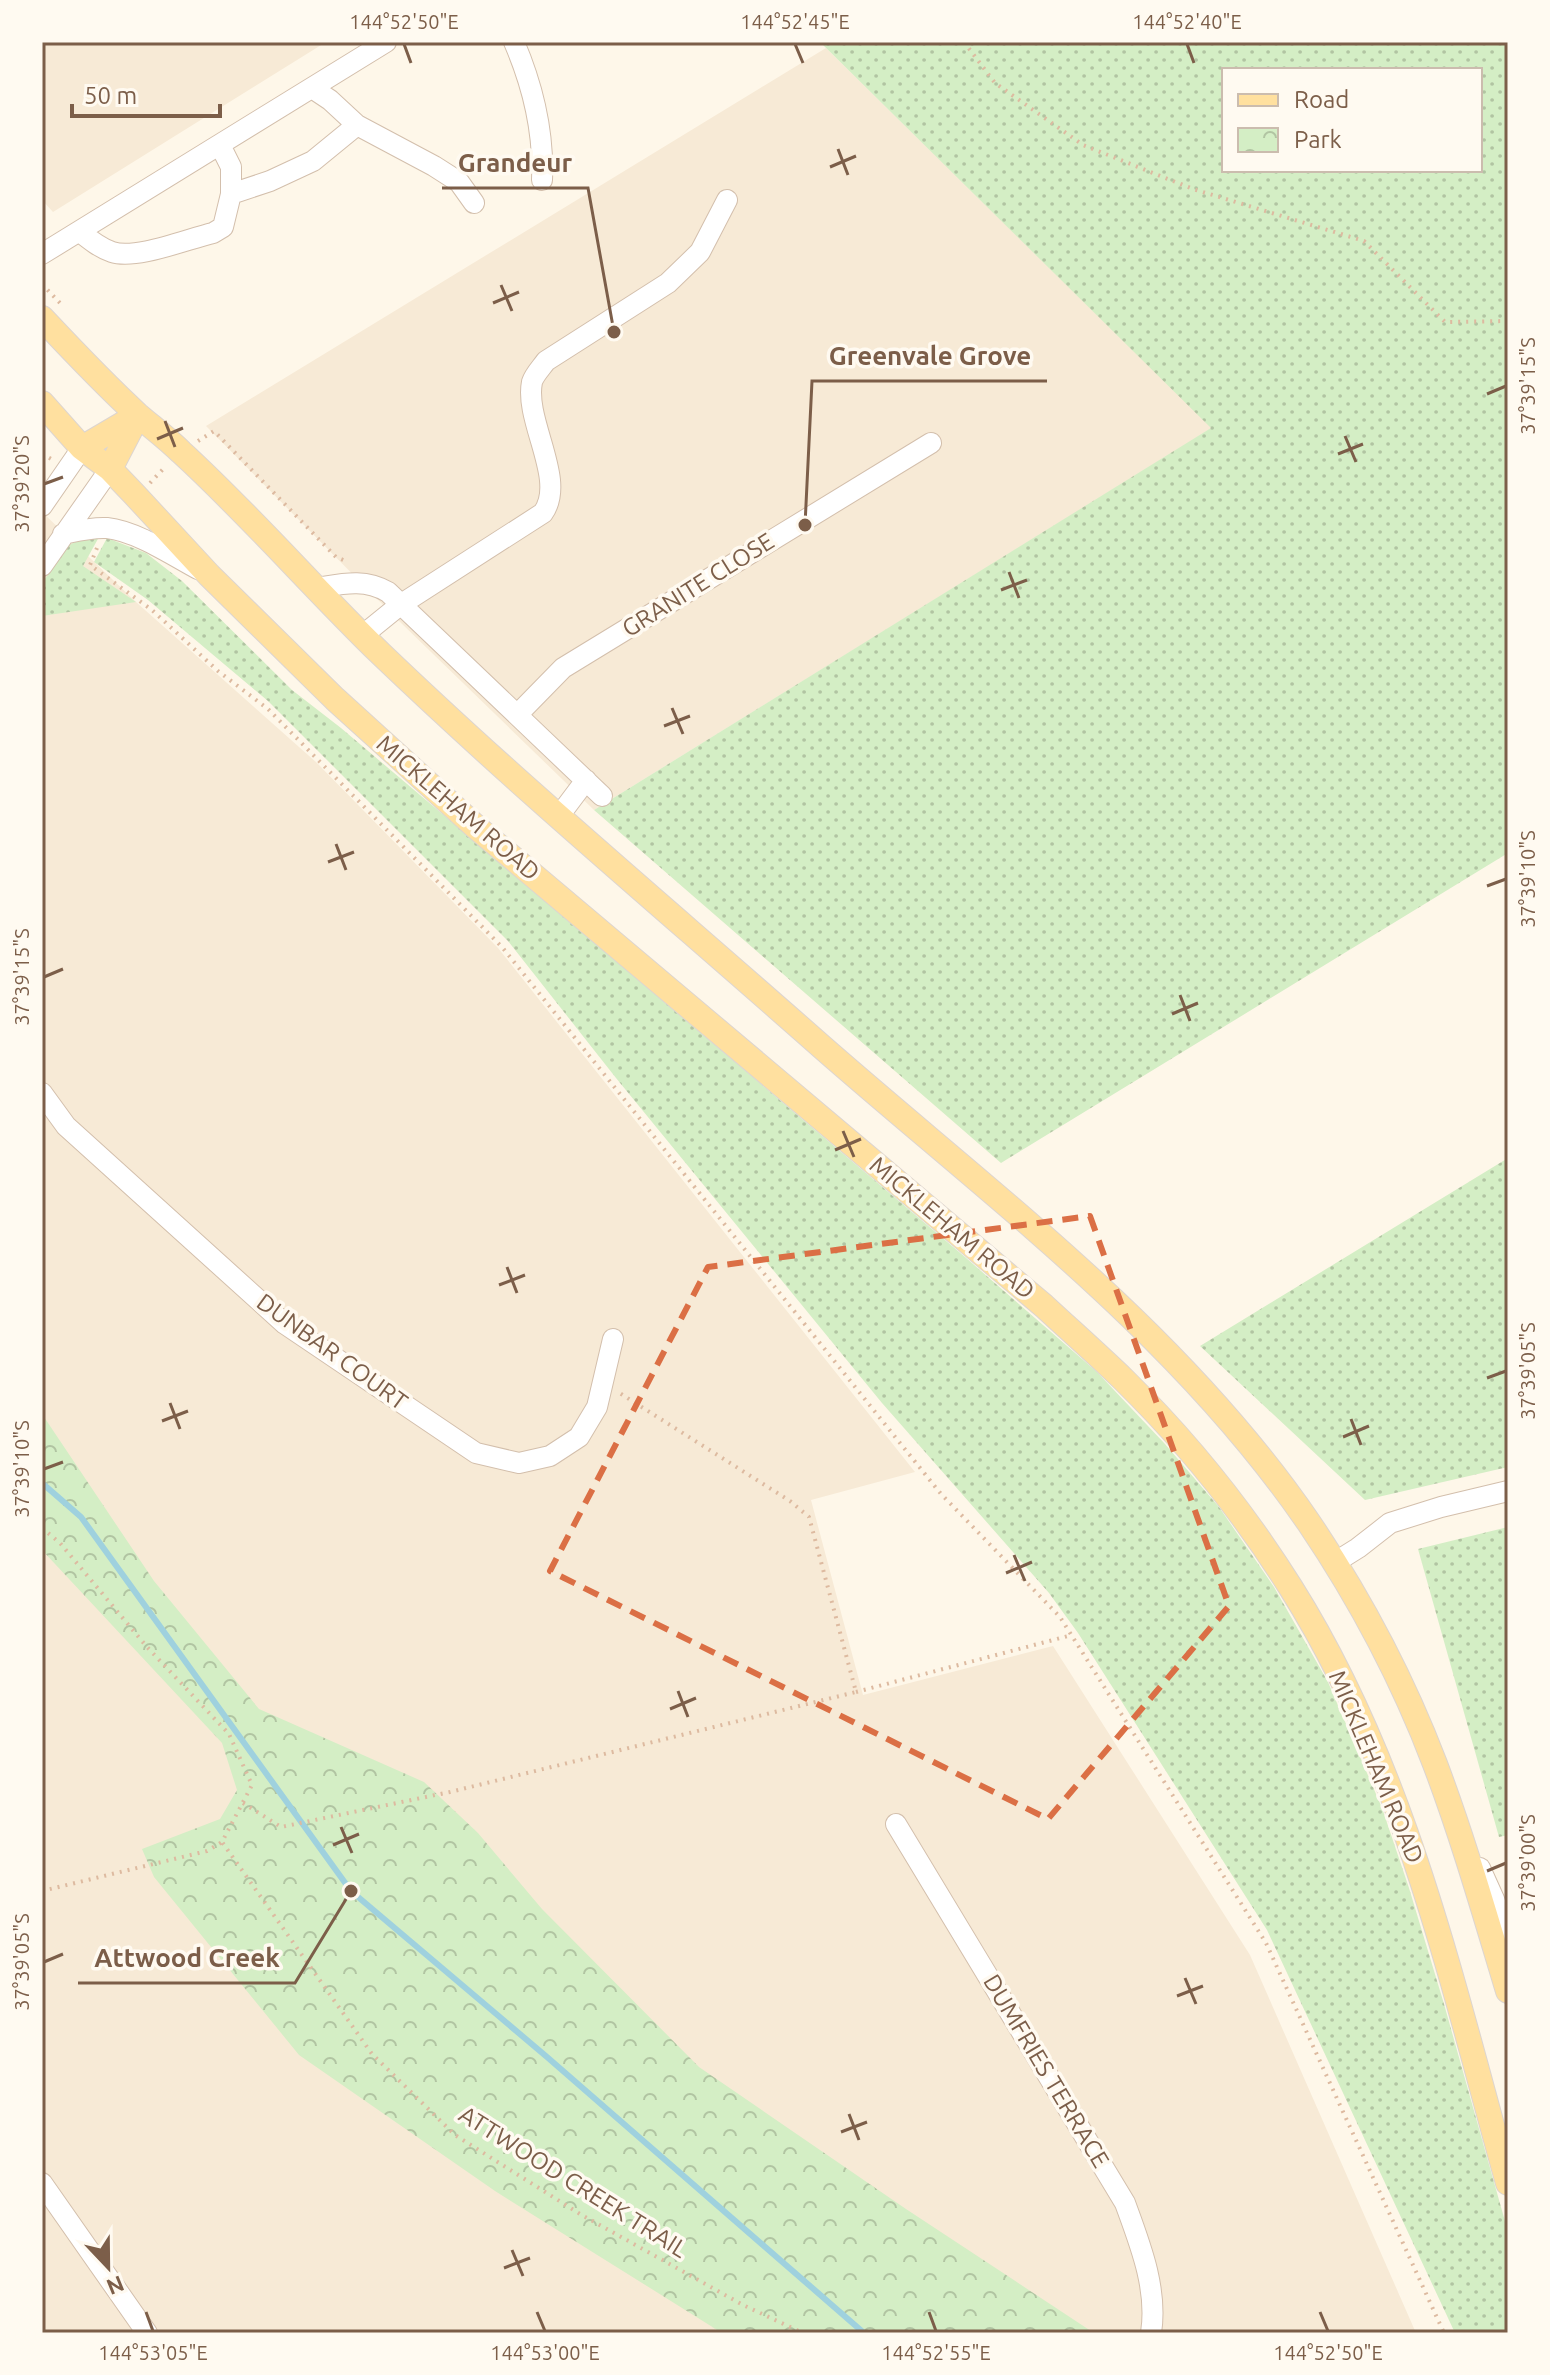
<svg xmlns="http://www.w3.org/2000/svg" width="1550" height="2375" font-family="Ubuntu,sans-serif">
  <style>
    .residential { fill: #f7ead6 }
    .grass { fill: url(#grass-dots); fill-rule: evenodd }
    .park { fill: url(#park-crowns) }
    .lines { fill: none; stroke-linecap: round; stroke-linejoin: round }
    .stream { stroke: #9fd1de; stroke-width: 6 }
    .minor-casing { stroke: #d3bfac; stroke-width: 22 }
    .major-casing { stroke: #ddd5d0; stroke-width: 26 }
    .path { stroke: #ddbaa0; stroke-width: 4; stroke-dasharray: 2 6; stroke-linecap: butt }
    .minor { stroke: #fff; stroke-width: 20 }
    .major { stroke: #ffe09f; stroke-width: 24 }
    .marked { fill: none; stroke: #db6f45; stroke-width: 6; stroke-dasharray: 16 10; stroke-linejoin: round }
    .ticks { fill: none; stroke: #7c5e49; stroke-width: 3 }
    .labels { text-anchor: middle; stroke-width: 7; stroke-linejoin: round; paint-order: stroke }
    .street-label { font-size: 24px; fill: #7c5e49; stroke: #fffaf1 }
    .leader { fill: none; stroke: #7c5e49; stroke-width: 3 }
    .callout-dot { fill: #7c5e49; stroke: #fffaf1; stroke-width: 3 }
    .callout-label { font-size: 26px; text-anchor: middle; font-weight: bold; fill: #7c5e49; stroke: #fffaf1; stroke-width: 7; stroke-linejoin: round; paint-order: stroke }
    .neatline { fill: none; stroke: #7c5e49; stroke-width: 3 }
    .ticks-label { font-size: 20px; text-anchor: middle; fill: #7c5e49 }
  </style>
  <defs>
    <pattern id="grass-dots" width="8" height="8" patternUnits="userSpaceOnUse" patternTransform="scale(2)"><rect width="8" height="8" fill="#d4eec5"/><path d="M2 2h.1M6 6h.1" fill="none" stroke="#b1c4a2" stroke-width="1.8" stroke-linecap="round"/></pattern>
    <pattern id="park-crowns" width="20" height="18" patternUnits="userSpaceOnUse" patternTransform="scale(2)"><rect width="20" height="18" fill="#d4eec5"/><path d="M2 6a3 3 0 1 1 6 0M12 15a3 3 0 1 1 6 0" fill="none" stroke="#b1c4a2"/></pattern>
  </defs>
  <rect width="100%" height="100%" fill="#fef7e9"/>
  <!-- residential -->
  <path class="residential" d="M42 42H326L53 212 42 200Z
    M826 48 1212 428 594 810 399 621 206 426Z
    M42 512 136 602 317 763 498 948 915 1472 811 1500 863 1695 1053 1646 1250 1955 1416 2333H42Z"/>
  <!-- grass -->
  <path class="grass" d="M820 42H1508V853L1001 1163 594 810 1211 428ZM1224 70H1480V170H1224Z
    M99 537 83 566 136 602 42 616V583L69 545 82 539Z
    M107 538 146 553 182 581 292 690 341 728 965 1257 1097 1372 1165 1444 1219 1507 1274 1587 1328 1682 1382 1808 1409 1888 1444 2004 1508 2232V2333H1455L1267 1930 1078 1633 1049 1593 882 1403 616 1078 508 941 268 701 148 600 94 562Z
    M1508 1158V1467L1365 1500 1200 1346Z
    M1508 1527V1835L1499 1837 1418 1549Z"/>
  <!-- park -->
  <path class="park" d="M42 1414 154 1581 259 1709 424 1782 478 1833 542 1909 699 2067 906 2209 1094 2333H722L495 2191 299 2055 154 1877 142 1849 220 1819 237 1790 222 1743 42 1550Z"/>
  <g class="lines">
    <!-- stream -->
    <path class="stream" d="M42 1483 81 1517 351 1891 547 2057 864 2333"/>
    <!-- minor casing -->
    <g class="minor-casing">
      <path id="minor" d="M514 42C533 86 544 132 542 180
        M312 88 330 100 357 125 434 166 459 182 474 203
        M231 194 270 181 313 161 357 125
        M80 232C90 240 100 248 112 252 136 260 187 239 213 233L223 227 231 194V167L220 145
        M42 254 386 42
        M42 506 82 448
        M63 534C77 531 92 527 107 528 136 531 172 555 198 569
        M42 566 110 469
        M316 588C342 584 364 578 388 592L602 796
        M363 635 400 605 543 513C567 480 524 421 532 382 534 375 541 368 546 361L668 283 700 252 727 200
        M517 715 563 668 931 443
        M559 816 586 780
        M42 1093 66 1126 285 1324 476 1453 519 1463 550 1456 579 1437 597 1407 613 1339
        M1334 1563 1358 1548 1390 1523 1441 1507 1508 1491
        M896 1824 1125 2203C1140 2244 1158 2289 1151 2333
        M1480 1868 1494 1899 1508 1939
        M42 2183 147 2333"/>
    </g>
    <!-- major casing -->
    <g class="major-casing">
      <path id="major" d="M42 318C73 351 104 384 138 415 152 427 168 439 181 452 251 516 313 588 381 654 523 790 675 917 822 1047 993 1197 1179 1333 1309 1523 1359 1597 1403 1680 1435 1764 1463 1838 1485 1915 1508 1991
        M42 403 82 448 110 469 134 494 209 575 335 699 476 827 1044 1306C1071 1331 1098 1355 1124 1380 1187 1442 1244 1513 1291 1588 1405 1769 1451 1980 1508 2183
        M82 448 138 415
        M110 469 137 417"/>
    </g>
    <!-- path -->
    <path class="path" d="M964 42 995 83 1083 145 1193 189 1364 241 1445 322 1508 321
      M42 284 60 303
      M198 441 214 431 336 557 348 562
      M42 454 53 460
      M150 483 166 466
      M97 548 90 565 152 610 218 671 268 709 502 947 941 1494 1060 1617 1266 1943 1444 2333
      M42 1528 60 1543 147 1647 229 1734 252 1785 222 1842 372 2054 455 2135 580 2214 743 2305 803 2333
      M856 1692 1072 1635
      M243 1803 281 1827 450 1792 856 1692 809 1517 790 1501 618 1392
      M42 1891 207 1851 222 1842"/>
    <!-- minor -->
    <use href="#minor" class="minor"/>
    <!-- major -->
    <use href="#major" class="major"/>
  </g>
  <!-- marked area -->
  <path class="marked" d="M1090 1216 1229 1606 1048 1819 550 1571 708 1267Z"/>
  <!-- ticks -->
  <path class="ticks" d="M404 44 411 63M795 44 803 63M1187 44 1194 63M838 149 848 175M830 167 856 156M501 285 512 311M493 303 519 292M1487 394 1506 386M165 421 175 447M1345 436 1356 462M157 439 183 428M1338 454 1363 444M44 484 63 477M1009 572 1019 598M1001 590 1027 580M672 708 683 734M664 726 690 716M336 844 346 870M328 862 354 852M1487 886 1506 879M44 977 63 969M1180 995 1190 1021M1172 1014 1198 1003M843 1131 854 1157M835 1150 861 1139M507 1267 517 1293M499 1285 525 1275M1487 1378 1506 1371M170 1403 180 1429M1351 1419 1361 1445M162 1421 188 1411M1343 1437 1369 1426M44 1469 63 1462M1014 1555 1025 1581M1006 1573 1032 1562M678 1691 688 1717M670 1709 696 1698M341 1827 352 1853M333 1845 359 1834M1487 1871 1506 1863M44 1962 63 1954M1185 1978 1196 2004M1177 1996 1203 1986M849 2114 859 2140M841 2132 867 2122M512 2250 523 2276M504 2268 530 2258M146 2312 153 2331M537 2312 545 2331M929 2312 936 2331M1320 2312 1328 2331"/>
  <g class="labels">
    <!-- street labels -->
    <g class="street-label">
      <text transform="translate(698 585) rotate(-32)" y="8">GRANITE CLOSE</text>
      <text transform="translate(458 808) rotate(41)" y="8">MICKLEHAM ROAD</text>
      <text transform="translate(952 1228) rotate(40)" y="8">MICKLEHAM ROAD</text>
      <text transform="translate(332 1352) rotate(36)" y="8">DUNBAR COURT</text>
      <text transform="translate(1376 1767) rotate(67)" y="8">MICKLEHAM ROAD</text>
      <text transform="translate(1046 2071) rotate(59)" y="8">DUMFRIES TERRACE</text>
      <text transform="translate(573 2182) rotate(32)" y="8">ATTWOOD CREEK TRAIL</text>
    </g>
  </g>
  <!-- callouts -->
  <path class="leader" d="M614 332L588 188H442M805 525L812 381H1047M351 1891L295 1983H78"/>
  <g class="callout-dot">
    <circle cx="614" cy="332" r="8"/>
    <circle cx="805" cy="525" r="8"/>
    <circle cx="351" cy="1891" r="8"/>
  </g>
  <g class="callout-label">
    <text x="515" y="172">Grandeur</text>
    <text x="930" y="365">Greenvale Grove</text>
    <text x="187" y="1967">Attwood Creek</text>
  </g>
  <!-- border -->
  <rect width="1550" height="2375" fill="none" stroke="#fffaf1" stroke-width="88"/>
  <!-- legend -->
  <rect x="1222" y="68" width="260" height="104" fill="#fffaf1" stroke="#cbbcae" stroke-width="2"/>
  <rect x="1238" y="94" width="40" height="12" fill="#ffe09f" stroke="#cbbcae" stroke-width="2"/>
  <text x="1294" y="108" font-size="24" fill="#7c5e49">Road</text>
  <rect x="1238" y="128" width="40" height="24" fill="url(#park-crowns)" stroke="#cbbcae" stroke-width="2"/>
  <text x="1294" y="148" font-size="24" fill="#7c5e49">Park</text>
  <!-- north arrow -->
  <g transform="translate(108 2267) rotate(158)" stroke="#fffaf1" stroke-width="6" paint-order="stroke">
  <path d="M0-6L14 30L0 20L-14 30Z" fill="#7c5e49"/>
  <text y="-12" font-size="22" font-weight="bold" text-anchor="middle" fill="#7c5e49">N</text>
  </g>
  <!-- scale -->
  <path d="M72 104v12h148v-12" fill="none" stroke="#7c5e49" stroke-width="4"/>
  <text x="84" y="104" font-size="24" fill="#7c5e49" stroke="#fffaf1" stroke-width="6" paint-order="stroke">50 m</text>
  <rect x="44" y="44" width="1462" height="2287" class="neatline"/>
  <g class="ticks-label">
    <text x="404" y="29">144°52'50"E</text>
    <text x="795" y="29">144°52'45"E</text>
    <text x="1187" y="29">144°52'40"E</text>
    <text transform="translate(1528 386) rotate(-90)" y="7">37°39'15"S</text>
    <text transform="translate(22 484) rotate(-90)" y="7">37°39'20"S</text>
    <text transform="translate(1528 879) rotate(-90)" y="7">37°39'10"S</text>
    <text transform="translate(22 977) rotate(-90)" y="7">37°39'15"S</text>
    <text transform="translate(1528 1371) rotate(-90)" y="7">37°39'05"S</text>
    <text transform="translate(22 1469) rotate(-90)" y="7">37°39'10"S</text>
    <text transform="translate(1528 1863) rotate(-90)" y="7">37°39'00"S</text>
    <text transform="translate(22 1962) rotate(-90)" y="7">37°39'05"S</text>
    <text x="153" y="2360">144°53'05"E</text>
    <text x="545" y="2360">144°53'00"E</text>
    <text x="936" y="2360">144°52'55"E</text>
    <text x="1328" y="2360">144°52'50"E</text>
  </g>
</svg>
